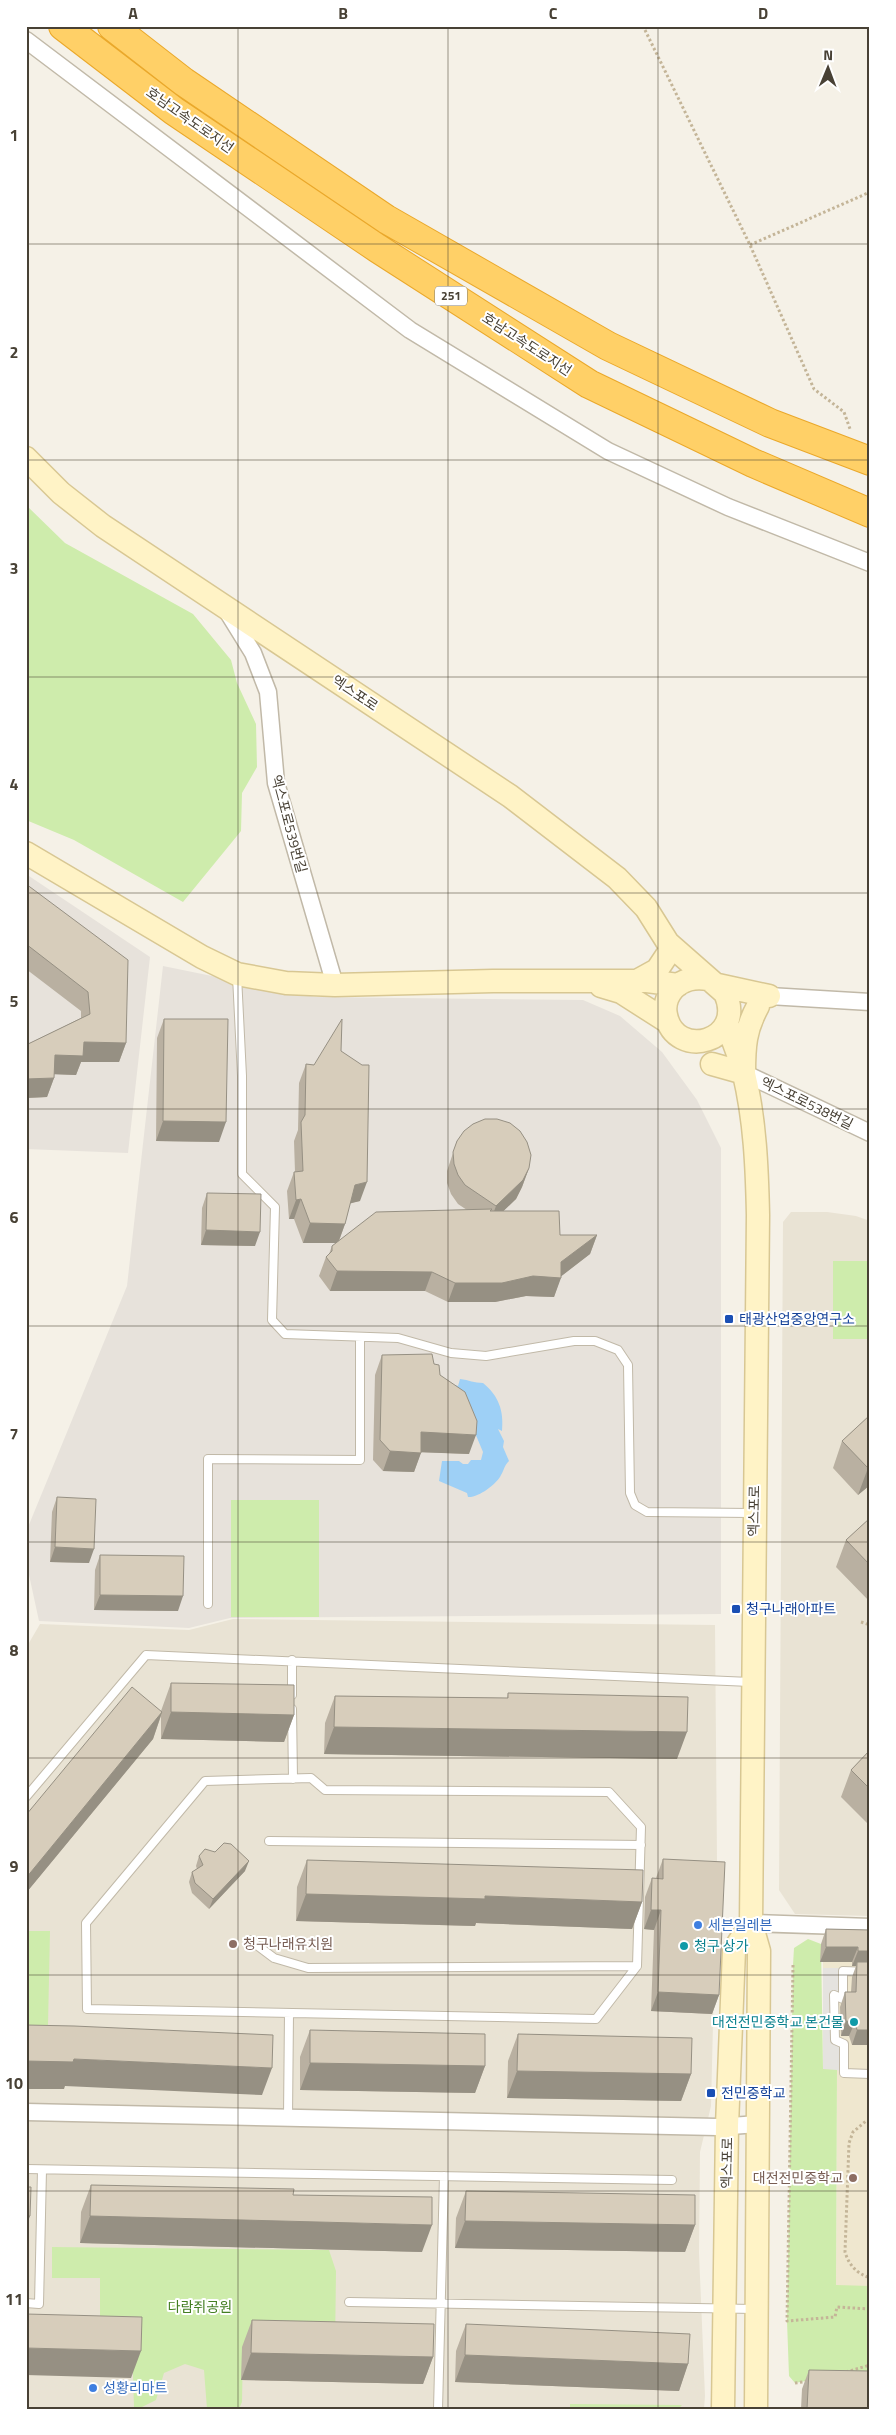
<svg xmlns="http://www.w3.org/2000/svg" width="896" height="2435" font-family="'Titillium Web','Noto Sans KR',sans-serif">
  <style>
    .residential { fill: #e9e3d4 }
    .industrial { fill: #e7e2db }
    .education { fill: #efe7cf }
    .green { fill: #ceecac }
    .parking { fill: #e5e3df }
    .water { fill: #9ed0f6 }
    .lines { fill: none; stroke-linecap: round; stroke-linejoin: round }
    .lane-casing { stroke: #c1b9a8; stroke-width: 10 }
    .street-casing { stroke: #c1b9a8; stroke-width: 19 }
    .secondary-casing { stroke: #d8c793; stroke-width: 25 }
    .highway-casing { stroke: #eaa82b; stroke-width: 30 }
    .path { stroke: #c4b598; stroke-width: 3; stroke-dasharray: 2.5 2.5; stroke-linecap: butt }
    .lane { stroke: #fff; stroke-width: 8 }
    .street { stroke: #fff; stroke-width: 16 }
    .secondary { stroke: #fff3c6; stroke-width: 22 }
    .highway { stroke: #ffd067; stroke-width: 28 }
    .wall { fill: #b9b0a1 }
    .shaded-wall { fill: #969083 }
    .building { fill: #d7cdbb; stroke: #969083 }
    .grid { fill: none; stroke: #484135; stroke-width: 1; stroke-opacity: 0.55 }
    .transit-dot { fill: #1a4fb4; stroke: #fff; stroke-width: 2 }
    .shop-dot { fill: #3f7fe0; stroke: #fff; stroke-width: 2 }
    .education-dot { fill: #8d6e63; stroke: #fff; stroke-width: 2 }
    .culture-dot { fill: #0f9aa8; stroke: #fff; stroke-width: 2 }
    .labels { text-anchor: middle; stroke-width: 4; stroke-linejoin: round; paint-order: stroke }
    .shield { fill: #fff; stroke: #7f7a72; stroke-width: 1 }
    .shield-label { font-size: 12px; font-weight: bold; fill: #484135 }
    .street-label { font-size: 14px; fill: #484135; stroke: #fff }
    .transit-label { font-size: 14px; fill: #164399; stroke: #fff; text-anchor: start }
    .shop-label { font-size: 14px; fill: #366cbe; stroke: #fff; text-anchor: start }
    .education-label { font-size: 14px; fill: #785e54; stroke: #fff; text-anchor: start }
    .culture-label { font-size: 14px; fill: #0d838f; stroke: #fff; text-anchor: start }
    .park-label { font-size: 14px; fill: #447f23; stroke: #fff }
    .neatline { fill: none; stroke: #484135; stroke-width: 2 }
    .grid-label { font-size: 16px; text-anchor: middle; font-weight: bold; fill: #484135 }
  </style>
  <rect width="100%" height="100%" fill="#f5f1e7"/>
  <!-- residential -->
  <path class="residential" d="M791 1212H827L856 1216 870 1221V1916L795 1914 779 1890 783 1222Z
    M233 1619 715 1625 717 1860 711 2106 700 2152 699 2253 705 2396 704 2409H26V1648L40 1624 189 1630Z"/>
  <!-- industrial -->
  <path class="industrial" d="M26 874 150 957 128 1153 26 1149Z
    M163 966 315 997 583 1000 620 1016 662 1052 697 1100 721 1148V1614L230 1618 189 1628 39 1621 26 1561V1532L127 1286Z"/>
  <!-- education -->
  <path class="education" d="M823 1944H870V2286H836L837 2070 823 2069Z"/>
  <!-- green -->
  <path class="green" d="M26 505 65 543 193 614 231 660 237 683 256 724 257 767 242 793 241 831 183 902 74 840 26 820Z
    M833 1261H870V1339H833Z
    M231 1500H319V1617H231Z
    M26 1931H50L48 2025H26Z
    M808 1939 821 1944 823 2069H837L836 2285 870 2286V2391L811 2380 795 2383 789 2376 787 2321 793 1965 794 1948Z
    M870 2152V2264H867Z
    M52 2247 329 2250 336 2271 335 2349 243 2348 242 2402 239 2409H207L204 2370 185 2364 164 2373 156 2400 142 2407H134L132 2344 100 2333V2278H52Z
    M570 2404 682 2405 678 2409H570Z"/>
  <!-- parking -->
  <path class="parking" d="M823 1968H842L843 1999 835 1996V2039L844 2044V2073L837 2070 823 2069Z"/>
  <!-- water -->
  <path class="water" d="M460 1379C469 1380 474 1383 483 1383 499 1396 504 1411 502 1431L498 1429 504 1441 503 1447 509 1461C504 1466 504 1470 501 1475 497 1484 478 1498 468 1497L467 1493 439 1481 442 1461H459L463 1464H468L471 1460H481L483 1452 455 1385 458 1386Z"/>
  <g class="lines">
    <!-- lane casing -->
    <g class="lane-casing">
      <path id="lane" d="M237 976 242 1076V1174L275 1207 272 1320 285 1334 398 1338 451 1353 486 1356 574 1341H595L618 1350 628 1365 630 1493 635 1505 647 1512 752 1513
        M208 1604V1459L360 1460V1338
        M292 1660V1695
        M292 1709 293 1779
        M311 1778 325 1790 609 1792 641 1827 637 1966 596 2019 87 2009 86 1923 205 1781Z
        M26 1797 146 1655 750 1682
        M269 1841 641 1845
        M250 1940 274 1958 308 1968 637 1966
        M870 1972 843 1971V1999L834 1995 835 2040 844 2044V2073L870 2074
        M288 2118 289 2013
        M26 2169 672 2180
        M349 2302 754 2309
        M26 2303 39 2304 42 2170
        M438 2409 444 2176"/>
    </g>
    <!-- street casing -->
    <g class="street-casing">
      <path id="street" d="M26 40 410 330 608 451 728 507 870 563
        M227 611 253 653 268 692 276 783 335 985
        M762 1002 769 996 870 1002
        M744 1073 870 1133
        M751 1923 870 1927
        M26 2112 717 2127 758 2124"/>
    </g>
    <!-- secondary casing -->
    <g class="secondary-casing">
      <path id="secondary" d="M26 458 61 493 103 526 510 796 617 878 646 908 668 943 725 993C747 1042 675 1061 666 1015 664 1006 667 996 673 989 683 979 694 977 708 979
        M26 853 202 957 237 974 286 983 335 985 493 981H647L678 985
        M637 981 657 970 669 952
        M718 985 769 996
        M601 986 621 992 668 1022
        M727 1023C732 1040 740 1056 744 1074 755 1120 757 1168 758 1215L751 1923 759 1951 756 2409
        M712 1064 744 1073C744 1046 745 1030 758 1006
        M723 2409 727 2126 734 1950 751 1923"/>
    </g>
    <!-- highway casing -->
    <g class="highway-casing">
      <path id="highway" d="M63 26 174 111 377 248 589 384 753 463 870 513
        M112 26 184 82 386 219 608 346 770 423 870 461"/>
    </g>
    <!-- path -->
    <path class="path" d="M645 30 750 245 814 389 844 412 850 429
      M750 245 870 192
      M861 1622 870 1625
      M793 1965 787 2321 835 2317 837 2307 870 2309
      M870 2122 866 2121 853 2132 849 2143 845 2252C849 2265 856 2273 870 2278
      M846 2372 870 2365
      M795 2383 809 2381"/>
    <!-- lane -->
    <use href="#lane" class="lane"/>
    <!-- street -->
    <use href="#street" class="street"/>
    <!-- secondary -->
    <use href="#secondary" class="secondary"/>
    <!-- highway -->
    <use href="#highway" class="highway"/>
  </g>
  <!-- wall -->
  <path class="wall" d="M26 884 126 1043 119 1062H81L76 1075 54 1074V1078L47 1097 26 1098V1045L81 1018V1011L26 969Z
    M164 1019 219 1142 156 1141 157 1038Z
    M341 1051 360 1201 350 1203 345 1224 339 1241 467 1210 458 1204 451 1194 447 1183V1171L457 1141 529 1168 522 1187 516 1199 503 1211 560 1235H597L590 1254 561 1276 554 1297 526 1296 495 1302H448L425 1291H330L319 1276 326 1257 329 1254 332 1246 336 1243H303L294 1219H289L287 1191 294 1172H295L294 1141 298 1130 299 1083 306 1064 314 1065Z
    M207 1193 255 1246 201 1245 202 1208Z
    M382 1355 434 1364 440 1375 469 1454 421 1452 414 1472 383 1471 373 1460 375 1375Z
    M870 1415V1485L858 1495 833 1468 842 1441Z
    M57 1497 89 1563 50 1562 52 1512Z
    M870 1518V1602L836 1567 846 1540Z
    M100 1555 178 1611 94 1610 95 1570Z
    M171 1683 294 1715 284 1742 161 1739V1716L153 1739 26 1893V1815L161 1711Z
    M508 1693 677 1759 324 1754 325 1723 335 1696 507 1698Z
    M870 1750V1826L841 1797 851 1770Z
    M199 1856 245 1871 209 1909 192 1893 189 1882 192 1872 197 1869 196 1866Z
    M663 1859 719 1995 712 2014 651 2011 654 1930 644 1929 645 1897 652 1878H656Z
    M307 1860 642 1902 632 1929 476 1923 475 1926 296 1921 297 1887Z
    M826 1929 870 1930V2045H852L849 2036H841L840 2007 845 1992H851L852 1977 856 1966H852V1962H820L821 1944Z
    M310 2030 485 2066 475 2093 300 2090V2057Z
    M518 2034 691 2074 681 2101 507 2098 508 2061Z
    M91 2185 293 2195 422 2252 80 2243 81 2212Z
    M466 2191 695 2225 685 2252 455 2248 456 2218Z
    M252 2320 433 2357 423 2384 241 2380 242 2347Z
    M466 2324 688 2364 679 2391 455 2382 456 2351Z
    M809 2370 870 2409H801L802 2389Z"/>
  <!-- shaded-wall -->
  <path class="shaded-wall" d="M84 1042 126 1043 119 1062H81L76 1075 48 1074 55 1055Z
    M54 1078 47 1097 26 1098V1079Z
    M163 1121 226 1122 219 1142 156 1141Z
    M529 1168 522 1187 516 1199 489 1225 496 1206Z
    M367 1182 360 1201 348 1204 355 1185Z
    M301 1199 294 1219H289L296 1200Z
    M310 1223 345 1224 338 1243H303Z
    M206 1230 260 1232 255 1246 201 1245Z
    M597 1235 590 1254 559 1278H561L554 1297 526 1296 495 1302H448L455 1283 561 1262Z
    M337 1271 432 1272 425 1291H330Z
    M421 1432 476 1435 469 1454 414 1452Z
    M390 1451 421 1453 414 1472 383 1471Z
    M870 1467V1485L858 1495 868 1468Z
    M55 1547 94 1549 89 1563 50 1562Z
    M100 1595 183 1596 178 1611 94 1610Z
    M162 1712 153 1739 26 1893V1878Z
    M171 1712 294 1715 284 1742 161 1739Z
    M334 1727 687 1732 677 1759 324 1754Z
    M249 1861 245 1871 209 1909 213 1899Z
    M306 1894 485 1896 642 1902 632 1929 476 1923 475 1926 296 1921Z
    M651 1910H661L654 1930 644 1929Z
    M826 1947H858L852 1962H820Z
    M858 1951H870V1966L857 1962 856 1966H852Z
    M658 1992 719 1995 712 2014 651 2011Z
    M846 2021 855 2022 849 2036H841Z
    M857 2030H870V2045H852Z
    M74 2059 272 2068 262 2095 65 2086 64 2089H26V2061Z
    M310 2063 485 2066 475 2093 300 2090Z
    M517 2071 691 2074 681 2101 507 2098Z
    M26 2216H30L26 2227Z
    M90 2216 432 2225 422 2252 80 2243Z
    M465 2221 695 2225 685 2252 455 2248Z
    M26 2348 141 2351 131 2378 26 2375Z
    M251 2353 433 2357 423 2384 241 2380Z
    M465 2355 688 2364 679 2391 455 2382Z"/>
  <!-- building -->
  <path class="building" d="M26 884 128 960 126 1043 84 1042 83 1056 55 1055 54 1078 26 1079V1045L90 1014 88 992 26 944Z
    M164 1019H228L226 1122 163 1121Z
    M342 1019 341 1051 362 1065H369L367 1182 355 1185 345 1224 310 1223 301 1199 296 1200 294 1172 303 1171 301 1122 305 1115 306 1064 314 1065Z
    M485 1119H497L510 1123 520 1131 527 1142 531 1155 529 1168 523 1180 496 1206 465 1185 458 1175 454 1164 453 1152 457 1141 464 1131 473 1124Z
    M207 1193 261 1194 260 1232 206 1230Z
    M492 1209 490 1211H559L560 1235H597L561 1262V1278L533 1276 502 1283H455L432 1272 337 1271 326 1257 332 1251V1246L376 1212Z
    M432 1354 434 1364 439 1365 440 1375 465 1392 477 1421 476 1435 421 1432V1453L390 1451 380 1440 382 1355Z
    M870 1415V1467L868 1468 842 1441Z
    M57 1497 96 1499 94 1549 55 1547Z
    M870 1518V1565L846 1540Z
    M100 1555 184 1556 183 1596 100 1595Z
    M171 1683 294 1685V1715L171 1712Z
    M132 1687 162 1712 26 1878V1815Z
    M508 1693 688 1697 687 1732 334 1727 335 1696 508 1698Z
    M870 1750V1789L851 1770Z
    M224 1843 231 1844 249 1861 213 1899 195 1883 192 1872 203 1865 199 1856 205 1849 215 1852Z
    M663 1859 725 1862 719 1995 658 1992 661 1910H651L652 1878 663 1879Z
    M307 1860 643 1870 642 1902 485 1896V1899L306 1894Z
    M826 1929 870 1930V1951H858V1947H826Z
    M857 1962H870V2030H857L855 2022 846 2021 845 1992H856Z
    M26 2025 74 2026 273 2035 272 2068 74 2059 73 2062 26 2061Z
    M310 2030 485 2034V2066L310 2063Z
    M518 2034 692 2038 691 2074 517 2071Z
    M91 2185 294 2189 293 2195 432 2197V2225L90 2216Z
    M26 2187H31L30 2216H26Z
    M466 2191 695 2195V2225L465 2221Z
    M26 2314 142 2317 141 2351 26 2348Z
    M252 2320 434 2324 433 2357 251 2353Z
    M466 2324 690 2334 688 2364 465 2355Z
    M809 2370 870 2371V2409H807Z"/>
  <!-- grid -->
  <path class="grid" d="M238 26V2409M448 26V2409M658 26V2409M26 244H870M26 460H870M26 677H870M26 893H870M26 1109H870M26 1326H870M26 1542H870M26 1758H870M26 1975H870M26 2191H870"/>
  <!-- markers -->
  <g class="transit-dot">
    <rect x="724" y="1314" width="10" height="10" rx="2.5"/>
    <rect x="731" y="1604" width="10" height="10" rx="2.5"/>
    <rect x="706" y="2088" width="10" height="10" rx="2.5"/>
  </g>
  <g class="shop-dot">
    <circle cx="698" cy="1925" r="5"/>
    <circle cx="93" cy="2388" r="5"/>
  </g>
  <g class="education-dot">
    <circle cx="233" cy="1944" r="5"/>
    <circle cx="853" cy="2178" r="5"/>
  </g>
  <g class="culture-dot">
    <circle cx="684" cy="1946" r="5"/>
    <circle cx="854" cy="2022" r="5"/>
  </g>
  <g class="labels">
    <!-- shield labels -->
    <rect class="shield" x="435" y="286.5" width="32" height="19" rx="4"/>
    <g class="shield-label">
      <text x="451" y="300">251</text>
    </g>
    <!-- street labels -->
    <g class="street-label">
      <text transform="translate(190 120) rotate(35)" y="5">호남고속도로지선</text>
      <text transform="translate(527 344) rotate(33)" y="5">호남고속도로지선</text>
      <text transform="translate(355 693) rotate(34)" y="5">엑스포로</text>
      <text transform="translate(289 824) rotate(75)" y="5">엑스포로539번길</text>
      <text transform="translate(807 1103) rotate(26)" y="5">엑스포로538번길</text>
      <text transform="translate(754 1511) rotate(-89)" y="5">엑스포로</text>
      <text transform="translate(727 2163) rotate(-89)" y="5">엑스포로</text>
    </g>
    <!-- transit labels -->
    <g class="transit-label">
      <text x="739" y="1324">태광산업중앙연구소</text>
      <text x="746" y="1614">청구나래아파트</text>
      <text x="721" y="2098">전민중학교</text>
    </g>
    <!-- shop labels -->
    <g class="shop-label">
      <text x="708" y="1930">세븐일레븐</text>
      <text x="103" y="2393">성황리마트</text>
    </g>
    <!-- education labels -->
    <g class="education-label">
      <text x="243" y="1949">청구나래유치원</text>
      <text x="843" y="2183" text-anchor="end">대전전민중학교</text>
    </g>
    <!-- culture labels -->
    <g class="culture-label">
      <text x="694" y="1951">청구 상가</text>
      <text x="844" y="2027" text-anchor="end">대전전민중학교 본건물</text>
    </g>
    <!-- park labels -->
    <g class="park-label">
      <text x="200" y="2312">다람쥐공원</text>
    </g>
  </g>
  <!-- border -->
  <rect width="896" height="2435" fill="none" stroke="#ffffff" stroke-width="55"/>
  <!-- north arrow -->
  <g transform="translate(828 68) rotate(1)" stroke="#ffffff" stroke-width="4" paint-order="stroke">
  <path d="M0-4L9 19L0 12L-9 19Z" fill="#484135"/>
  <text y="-8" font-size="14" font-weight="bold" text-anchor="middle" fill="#484135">N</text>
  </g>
  <rect x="28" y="28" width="840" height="2380" class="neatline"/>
  <g class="grid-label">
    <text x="133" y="19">A</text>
    <text x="343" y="19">B</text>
    <text x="553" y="19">C</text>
    <text x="763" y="19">D</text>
    <text x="14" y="141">1</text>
    <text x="14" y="358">2</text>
    <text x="14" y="574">3</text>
    <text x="14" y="790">4</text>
    <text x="14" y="1007">5</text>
    <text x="14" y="1223">6</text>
    <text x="14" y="1440">7</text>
    <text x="14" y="1656">8</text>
    <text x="14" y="1872">9</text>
    <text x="14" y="2089">10</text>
    <text x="14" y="2305">11</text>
  </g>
</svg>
